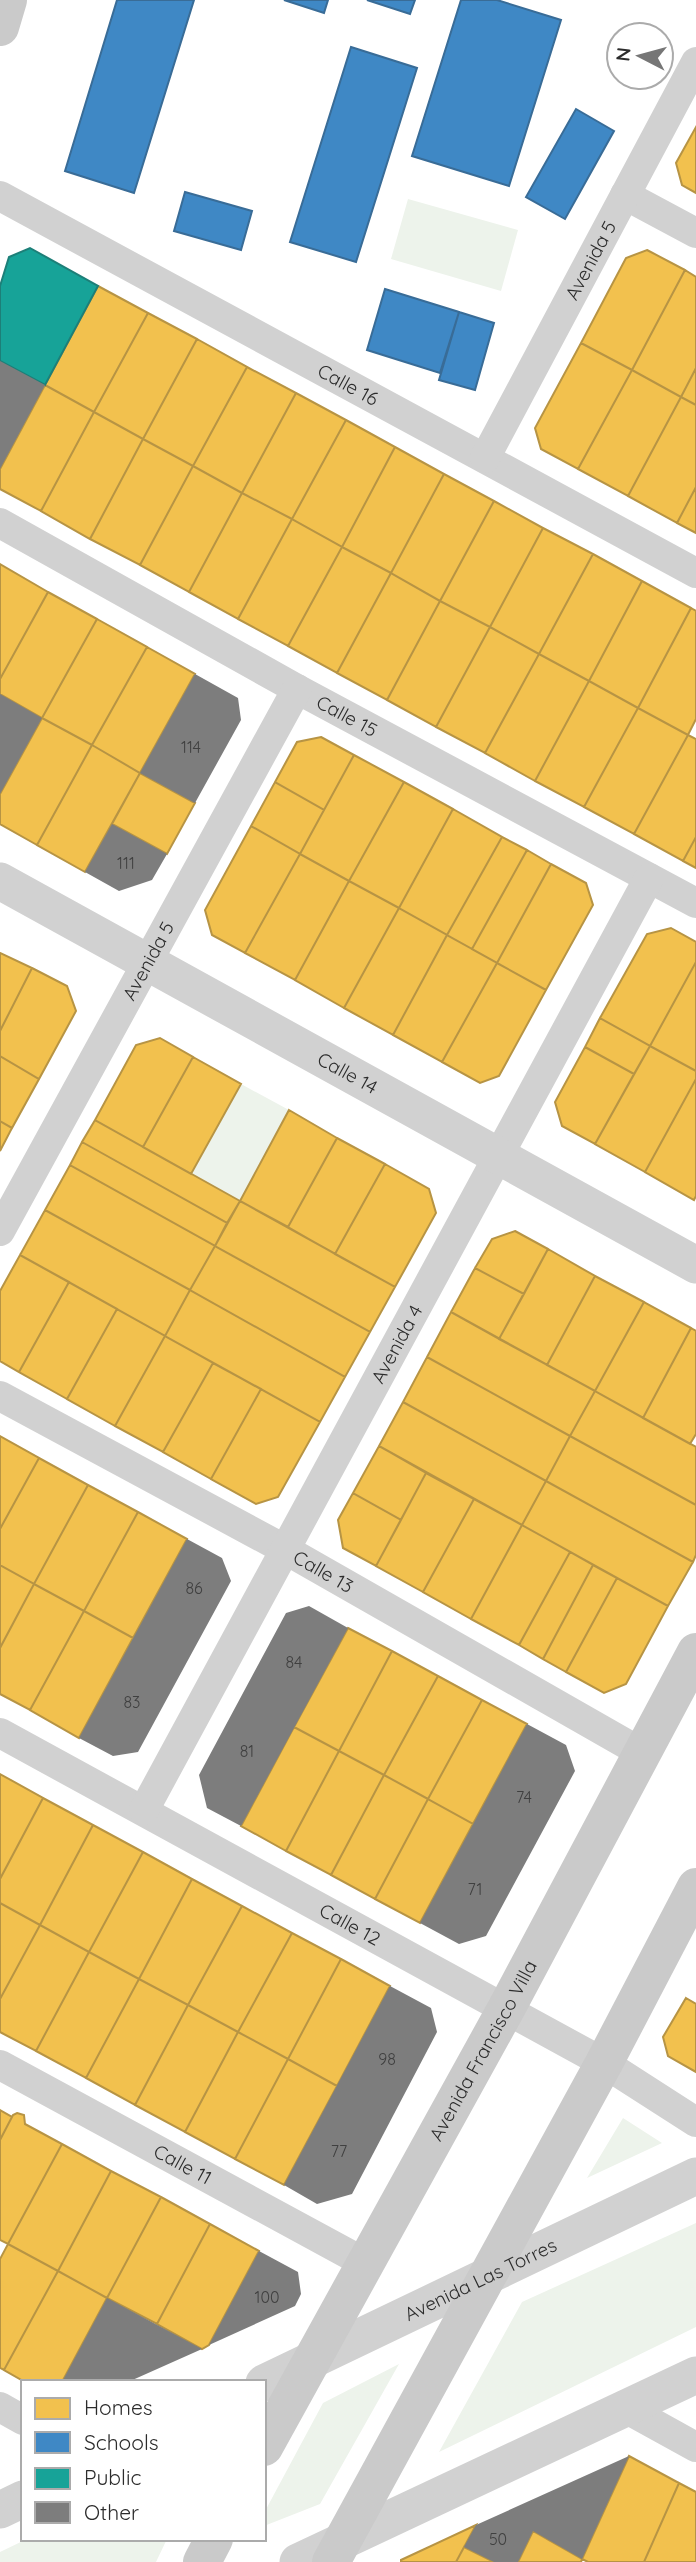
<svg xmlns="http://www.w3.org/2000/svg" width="696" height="2562" font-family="Quicksand,sans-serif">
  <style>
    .green { fill: #edf3eb }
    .homes { fill: #f2c14e; stroke: #b79444; stroke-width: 2 }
    .schools { fill: #3f88c5; stroke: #396c97; stroke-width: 2 }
    .public { fill: #17a398; stroke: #1d7f78; stroke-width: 2 }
    .building { fill: #7d7d7d }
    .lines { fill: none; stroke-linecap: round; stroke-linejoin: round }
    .minor { stroke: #d1d1d1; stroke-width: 30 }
    .tertiary { stroke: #d1d1d1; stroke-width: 37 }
    .secondary { stroke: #cacaca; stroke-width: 38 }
    .labels { text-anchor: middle; stroke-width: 7; stroke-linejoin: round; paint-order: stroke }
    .number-label { font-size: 16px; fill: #404040 }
    .street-label { font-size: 19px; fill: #2c2c2c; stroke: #fff }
  </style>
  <rect width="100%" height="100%" fill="#fff"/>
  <!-- green -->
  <path class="green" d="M408 199 518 230 501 291 391 259Z
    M241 1084 289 1110 240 1201 191 1174Z
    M623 2118 662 2143 587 2178Z
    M696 2223V2327L439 2452 522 2302Z
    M399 2364 320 2504 264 2526V2513L323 2403Z
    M27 2539H167L156 2562H0V2552Z"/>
  <!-- homes -->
  <path class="homes" d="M696 127V193L682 185 676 163Z
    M647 250 685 270 632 370 581 343 626 258Z
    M685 270 696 277V368L681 397 632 370Z
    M98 286 148 313 94 412 45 385Z
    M148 313 197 339 143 439 94 412Z
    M197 339 247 367 193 466 143 439Z
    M581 343 632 370 578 469 541 449 535 428Z
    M247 367 296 393 242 493 193 466Z
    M696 368V405L681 397Z
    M632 370 681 397 628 496 578 469Z
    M45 385 94 412 41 511 0 489V469Z
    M296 393 346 420 292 519 242 493Z
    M681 397 696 405V487L677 523 628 496Z
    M94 412 143 439 90 539 41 511Z
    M346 420 395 447 342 547 292 519Z
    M143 439 193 466 140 565 90 539Z
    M395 447 444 474 391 573 342 547Z
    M193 466 242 493 189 592 140 565Z
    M444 474 494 501 440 601 391 573Z
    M696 487V533L677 523Z
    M242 493 292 519 238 619 189 592Z
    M494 501 543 528 490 627 440 601Z
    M292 519 342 547 288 646 238 619Z
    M543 528 593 554 539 654 490 627Z
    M342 547 391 573 337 673 288 646Z
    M593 554 642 581 589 681 539 654Z
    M0 564 48 592 0 679Z
    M391 573 440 601 387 700 337 673Z
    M642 581 691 608 638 708 589 681Z
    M48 592 97 619 42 718 0 694V679Z
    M440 601 490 627 436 727 387 700Z
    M691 608 696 611V719L688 735 638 708Z
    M97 619 147 647 92 745 42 718Z
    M490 627 539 654 485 753 436 727Z
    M147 647 195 674 140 773 92 745Z
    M539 654 589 681 535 781 485 753Z
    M589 681 638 708 584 807 535 781Z
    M638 708 688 735 634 834 584 807Z
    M42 718 92 745 37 845 0 824V794Z
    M688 735 696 739V837L683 861 634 834Z
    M321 737 354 755 324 810 275 782 297 742Z
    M92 745 140 773 85 872 37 845Z
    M354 755 404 782 349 881 300 854Z
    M140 773 195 803 167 854 112 824Z
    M275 782 324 810 300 854 251 826Z
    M404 782 453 809 399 908 349 881Z
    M453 809 502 837 447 935 399 908Z
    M251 826 300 854 245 953 212 935 205 910Z
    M502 837 527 850 472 949 447 935Z
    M696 837V868L683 861Z
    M527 850 551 864 497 963 472 949Z
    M300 854 349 881 295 980 245 953Z
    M551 864 586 883 593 905 546 990 497 963Z
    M349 881 399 908 344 1008 295 980Z
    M399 908 447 935 393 1035 344 1008Z
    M671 928 696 942V962L650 1046 600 1018 647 934Z
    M447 935 497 963 442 1062 393 1035Z
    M0 953 32 968 0 1031Z
    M696 962V1071L650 1046Z
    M497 963 546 990 499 1076 480 1083 442 1062Z
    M32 968 67 986 76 1011 39 1079 0 1056V1031Z
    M600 1018 650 1046 634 1074 585 1047Z
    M160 1038 193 1057 143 1147 95 1120 136 1045Z
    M650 1046 696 1071V1079L645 1172 595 1144Z
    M585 1047 634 1074 595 1144 562 1126 555 1102Z
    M0 1056 39 1079 12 1128 0 1121Z
    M193 1057 241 1084 191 1174 143 1147Z
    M696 1079V1196L694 1200 645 1172Z
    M289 1110 337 1138 288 1227 240 1201Z
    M95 1120 240 1201 227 1223 82 1142Z
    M0 1121 12 1128 0 1151Z
    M337 1138 385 1164 335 1254 288 1227Z
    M82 1142 227 1223 215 1246 70 1165Z
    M385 1164 429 1189 436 1213 395 1287 335 1254Z
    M70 1165 215 1246 190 1290 45 1210Z
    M240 1201 395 1287 370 1332 215 1246Z
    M45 1210 190 1290 165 1336 20 1255Z
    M515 1231 548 1249 524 1294 475 1268 492 1239Z
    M215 1246 370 1332 345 1377 190 1290Z
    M548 1249 595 1276 547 1365 499 1339Z
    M20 1255 69 1282 19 1372 0 1361V1291Z
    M475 1268 524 1294 499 1339 451 1312Z
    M595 1276 644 1302 595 1391 547 1365Z
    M69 1282 117 1309 67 1399 19 1372Z
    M190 1290 345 1377 320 1422 165 1336Z
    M644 1302 691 1328 643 1418 595 1391Z
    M117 1309 165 1336 115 1426 67 1399Z
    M451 1312 595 1391 570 1436 427 1357Z
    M691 1328 696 1331V1434L690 1444 643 1418Z
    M165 1336 213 1363 163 1452 115 1426Z
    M427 1357 570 1436 546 1481 403 1402Z
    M213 1363 261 1389 211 1479 163 1452Z
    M261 1389 320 1422 278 1497 256 1504 211 1479Z
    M595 1391 696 1447V1505L570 1436Z
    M403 1402 546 1481 522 1525 379 1446Z
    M0 1436 39 1458 0 1529Z
    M570 1436 696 1505V1555L693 1562 546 1481Z
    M379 1446 426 1473 401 1520 353 1493Z
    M39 1458 88 1485 34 1584 0 1565V1529Z
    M426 1473 474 1499 423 1592 376 1566Z
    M546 1481 693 1562 668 1606 522 1525Z
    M88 1485 138 1512 84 1611 34 1584Z
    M353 1493 401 1520 376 1566 343 1548 338 1520Z
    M474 1499 522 1525 471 1619 423 1592Z
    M138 1512 187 1539 133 1638 84 1611Z
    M522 1525 570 1552 519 1645 471 1619Z
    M570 1552 593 1565 543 1659 519 1645Z
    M0 1565 34 1584 0 1648Z
    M593 1565 617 1578 566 1672 543 1659Z
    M617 1578 668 1606 626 1684 604 1693 566 1672Z
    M34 1584 84 1611 30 1710 0 1694V1648Z
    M84 1611 133 1638 79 1738 30 1710Z
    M348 1628 392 1651 339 1751 294 1727Z
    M392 1651 438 1676 384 1775 339 1751Z
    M438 1676 482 1700 428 1799 384 1775Z
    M482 1700 527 1724 473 1824 428 1799Z
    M294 1727 339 1751 286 1851 241 1826Z
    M339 1751 384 1775 331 1875 286 1851Z
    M0 1774 43 1798 0 1879Z
    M384 1775 428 1799 375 1899 331 1875Z
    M43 1798 93 1825 40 1925 0 1903V1879Z
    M428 1799 473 1824 420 1923 375 1899Z
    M93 1825 143 1852 89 1952 40 1925Z
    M143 1852 192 1879 139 1979 89 1952Z
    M192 1879 242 1906 188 2005 139 1979Z
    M0 1903 40 1925 0 1999Z
    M242 1906 292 1933 238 2032 188 2005Z
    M40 1925 89 1952 36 2051 0 2032V1999Z
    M292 1933 341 1959 288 2059 238 2032Z
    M89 1952 139 1979 86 2078 36 2051Z
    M341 1959 390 1986 337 2086 288 2059Z
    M139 1979 188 2005 135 2105 86 2078Z
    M686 1998 696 2004V2072L668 2056 663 2037Z
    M188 2005 238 2032 185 2132 135 2105Z
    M238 2032 288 2059 235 2159 185 2132Z
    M288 2059 337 2086 284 2185 235 2159Z
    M0 2110 12 2117 0 2140Z
    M17 2113 24 2115 25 2124 62 2144 8 2244 0 2240V2140L13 2115Z
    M62 2144 111 2171 58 2271 8 2244Z
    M111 2171 161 2197 107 2298 58 2271Z
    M161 2197 210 2224 157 2324 107 2298Z
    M210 2224 259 2251 209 2345 202 2349 157 2324Z
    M8 2244 58 2271 4 2370 0 2368V2259Z
    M58 2271 107 2298 62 2382H25L4 2370Z
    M629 2456 679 2483 644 2562H588L582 2559Z
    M679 2483 696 2492V2562H644Z
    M476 2525 456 2562H401V2560Z
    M533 2531 582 2559 581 2562H518Z
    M464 2547 494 2562H456Z"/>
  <!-- schools -->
  <path class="schools" d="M117 0H194L134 193 65 171Z
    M284 0H328L324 13Z
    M367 0H415L410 14Z
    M461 0H497L561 20 509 186 412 156Z
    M351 47 417 68 356 262 290 242Z
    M576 109 614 131 565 219 526 197Z
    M185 192 252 211 241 250 174 231Z
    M385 289 459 312 440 373 367 350Z
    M459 312 494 323 475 390 439 380Z"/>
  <!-- public -->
  <path class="public" d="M30 248 98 286 45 385 0 361V286L9 257Z"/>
  <!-- building -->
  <path class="building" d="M0 361 45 385 0 469Z
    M195 674 238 698 241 720 195 803 140 773Z
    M0 694 42 718 0 794Z
    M112 824 167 854 152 880 119 891 85 872Z
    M187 1539 222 1558 231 1581 138 1752 113 1756 79 1738Z
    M309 1606 348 1628 241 1826 207 1808 199 1775 286 1613Z
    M527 1724 566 1745 575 1771 486 1936 459 1944 420 1923Z
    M390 1986 431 2008 437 2032 352 2194 317 2204 284 2185Z
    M259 2251 298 2272 301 2294 295 2306 209 2345Z
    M107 2298 202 2349 128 2382H62Z
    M629 2456 582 2559 533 2531 518 2562H494L464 2547 476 2525Z"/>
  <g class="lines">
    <!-- minor -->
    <g class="minor">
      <path d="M625 195 696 233"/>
      <path id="s1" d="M0 196 696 573"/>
      <path id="s2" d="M485 458 696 62"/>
      <path id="s3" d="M0 523 297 689 696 903"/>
      <path id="s4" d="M0 1231 297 689"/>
      <path id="s5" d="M0 1396 286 1550 642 1753"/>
      <path id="s6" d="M0 1733 604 2063 696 2122"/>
      <path id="s7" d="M144 1810 649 878"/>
      <path id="s8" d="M0 2065 365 2263"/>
      <path d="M0 2407 23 2420"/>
      <path d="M627 2409 696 2447"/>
    </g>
    <!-- tertiary -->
    <g class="tertiary">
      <path id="s9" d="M0 881 696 1265"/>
      <path id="s10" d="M264 2383 696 2176"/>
      <path d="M0 2510 23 2499"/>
      <path d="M298 2562 696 2375"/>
    </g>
    <!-- secondary -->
    <g class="secondary">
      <path d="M0 27 8 0"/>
      <path id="s11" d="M264 2447 506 2009 696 1652"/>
      <path d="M202 2562 214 2539"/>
      <path d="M331 2562 604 2063 696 1887"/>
    </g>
  </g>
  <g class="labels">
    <!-- number labels -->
    <g class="number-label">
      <text x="191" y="753">114</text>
      <text x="126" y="869">111</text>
      <text x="194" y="1594">86</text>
      <text x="294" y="1668">84</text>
      <text x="132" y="1708">83</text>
      <text x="247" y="1757">81</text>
      <text x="524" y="1803">74</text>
      <text x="475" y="1895">71</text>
      <text x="387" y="2065">98</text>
      <text x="339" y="2157">77</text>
      <text x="267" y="2303">100</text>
      <text x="498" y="2545">50</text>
    </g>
    <!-- street labels -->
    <g class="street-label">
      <text dy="7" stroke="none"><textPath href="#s2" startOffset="224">Avenida 5</textPath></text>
      <text dy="7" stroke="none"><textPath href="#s1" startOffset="396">Calle 16</textPath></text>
      <text dy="7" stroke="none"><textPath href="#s3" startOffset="397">Calle 15</textPath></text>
      <text dy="7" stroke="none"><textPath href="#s4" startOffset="308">Avenida 5</textPath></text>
      <text dy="7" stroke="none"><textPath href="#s9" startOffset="397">Calle 14</textPath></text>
      <text dy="7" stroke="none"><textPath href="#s7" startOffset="530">Avenida 4</textPath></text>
      <text dy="7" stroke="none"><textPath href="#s5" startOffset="368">Calle 13</textPath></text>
      <text dy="7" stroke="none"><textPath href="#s6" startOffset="399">Calle 12</textPath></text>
      <text dy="7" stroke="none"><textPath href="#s11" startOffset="453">Avenida Francisco Villa</textPath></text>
      <text dy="7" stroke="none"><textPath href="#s8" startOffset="208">Calle 11</textPath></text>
      <text dy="7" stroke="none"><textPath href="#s10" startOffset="240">Avenida Las Torres</textPath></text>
    </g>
  </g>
  <!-- legend -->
  <rect x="21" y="2380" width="245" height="161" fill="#ffffff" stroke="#ababab" stroke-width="2"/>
  <rect x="35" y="2398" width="35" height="21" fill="#f2c14e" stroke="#ababab" stroke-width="2"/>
  <text x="84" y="2415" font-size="21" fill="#2c2c2c">Homes</text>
  <rect x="35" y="2432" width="35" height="21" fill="#3f88c5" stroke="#ababab" stroke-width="2"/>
  <text x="84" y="2450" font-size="21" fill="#2c2c2c">Schools</text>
  <rect x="35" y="2468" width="35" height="21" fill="#17a398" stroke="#ababab" stroke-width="2"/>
  <text x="84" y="2485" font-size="21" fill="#2c2c2c">Public</text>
  <rect x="35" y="2502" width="35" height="21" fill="#7d7d7d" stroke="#ababab" stroke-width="2"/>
  <text x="84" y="2520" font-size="21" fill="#2c2c2c">Other</text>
  <!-- north arrow -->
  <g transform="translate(640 56) rotate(276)"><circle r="33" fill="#ffffff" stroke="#ababab" stroke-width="2"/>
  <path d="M0-5L12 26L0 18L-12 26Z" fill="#767676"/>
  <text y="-10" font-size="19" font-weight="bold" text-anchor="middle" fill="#2c2c2c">N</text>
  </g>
</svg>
